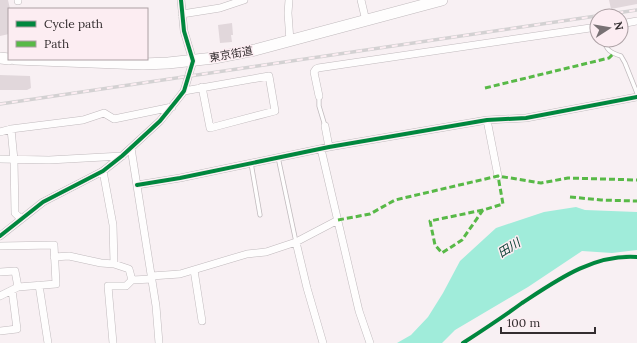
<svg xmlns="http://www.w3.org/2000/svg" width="637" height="343" font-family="Lora,'Noto Sans JP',serif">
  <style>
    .water { fill: #a0ecda }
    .building { fill: #e1d7db }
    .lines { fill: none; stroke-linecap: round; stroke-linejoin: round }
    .service-casing { stroke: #c0babd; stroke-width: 5 }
    .minor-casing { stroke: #c0babd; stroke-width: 8 }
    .trunk-casing { stroke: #c0babd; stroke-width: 12 }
    .service { stroke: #fefdfd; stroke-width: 3.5 }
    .minor { stroke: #fefdfd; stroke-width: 7 }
    .trunk { stroke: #fefdfd; stroke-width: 11 }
    .rail-casing { stroke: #d3d1d2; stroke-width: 3.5 }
    .rail { stroke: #fcedf2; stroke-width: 2; stroke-dasharray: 6; stroke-linecap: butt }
    .quiet { stroke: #58b947; stroke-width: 3; stroke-dasharray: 6 3; stroke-linecap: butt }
    .cycleway-casing { stroke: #fcedf2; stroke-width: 6 }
    .cycleway { stroke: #00873e; stroke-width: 4 }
    .labels { text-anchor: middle; stroke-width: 3; stroke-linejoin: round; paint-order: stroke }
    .street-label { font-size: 11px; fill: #332d2f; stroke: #fcedf2 }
    .water-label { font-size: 12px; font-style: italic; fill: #033a2f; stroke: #fcedf2 }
  </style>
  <rect width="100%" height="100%" fill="#f8f0f3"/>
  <!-- water -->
  <path class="water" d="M576 207 585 210 637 212V250L612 253 582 251 528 287 455 330 442 343H397L411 335 428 317 443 293 460 261 496 228 544 212Z"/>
  <!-- building -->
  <path class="building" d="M0 0H8L10 9 9 34 0 36Z
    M609 0H637V4L611 9Z
    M232 23 233 35H231L232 42 220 43 218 25Z
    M0 75 30 76 31 88 27 90H0Z"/>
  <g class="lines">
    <!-- service casing -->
    <g class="service-casing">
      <path id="service" d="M604 40C606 50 611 53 621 56L625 63 637 93
        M319 96V106L325 126
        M278 157 296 242
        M251 163 260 215"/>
    </g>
    <!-- minor casing -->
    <g class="minor-casing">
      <path id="minor" d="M18 0V1
        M289 0 288 13 290 41
        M361 0 366 21
        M182 14 220 8 244 0
        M621 24 637 21
        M184 91 269 76 275 111 210 128 202 87
        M319 96 314 72 316 69 318 68 597 27
        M487 120 498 176
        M325 126 329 147
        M11 129 14 160 15 213 21 219
        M0 132 11 129 83 120 104 113 114 119 172 107
        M131 148 156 306 159 343
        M321 149 359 311 370 343
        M0 159 49 160 122 156
        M103 171 113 225 114 264
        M137 185 180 178 329 147 487 120 526 118 637 97
        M0 236 43 202 103 171 122 156 160 121 177 100 184 91 193 61 184 31 181 0
        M0 246 54 245 56 284 18 287
        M54 257 69 256 101 263 114 264 129 269 132 280
        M194 270 202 321
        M0 272 15 271 18 287 0 296
        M151 276 180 274 247 254 266 252 296 242
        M39 285 48 343
        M0 331 17 329 12 290
        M113 343 108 286H126L132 280 152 279
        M323 343 307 288 296 242 338 220"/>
    </g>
    <!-- trunk casing -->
    <g class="trunk-casing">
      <path id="trunk" d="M0 58 9 59
        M15 59 143 64 168 63 214 58 255 50 442 0"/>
    </g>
    <!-- service -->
    <use href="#service" class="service"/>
    <!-- minor -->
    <use href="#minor" class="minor"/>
    <!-- trunk -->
    <use href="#trunk" class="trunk"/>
    <!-- rail casing -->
    <g class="rail-casing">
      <path id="rail" d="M0 104 637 10"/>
    </g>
    <!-- rail -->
    <use href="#rail" class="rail"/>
    <!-- quiet -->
    <path class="quiet" d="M485 88 609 58 613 54
      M570 197 601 200 637 201
      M483 210 430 221 435 245 442 253 462 240 483 210 503 204 498 176
      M338 220 370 214 395 200 498 176 541 183 568 178 637 180"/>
    <!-- cycleway casing -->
    <g class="cycleway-casing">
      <path id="cycleway" d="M137 185 180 178 329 147 487 120 526 118 637 97
        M0 236 43 202 103 171 122 156 160 121 177 100 184 91 193 61 184 31 181 0
        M463 343C483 330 503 317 522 303 557 280 593 254 637 257"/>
    </g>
    <!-- cycleway -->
    <use href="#cycleway" class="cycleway"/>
  </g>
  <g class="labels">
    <!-- street labels -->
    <g class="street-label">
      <text transform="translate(231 54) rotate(-10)" y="4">東京街道</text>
    </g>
    <!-- water labels -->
    <g class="water-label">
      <text transform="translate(509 248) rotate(-32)" y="4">田川</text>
    </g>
  </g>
  <!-- legend -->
  <rect x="8" y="8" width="140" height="52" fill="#fcedf2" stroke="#aca0a4"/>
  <rect x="16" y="21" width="20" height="6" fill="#00873e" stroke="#aca0a4"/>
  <text x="44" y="28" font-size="12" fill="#332d2f">Cycle path</text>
  <rect x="16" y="41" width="20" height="6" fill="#58b947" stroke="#aca0a4"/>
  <text x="44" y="48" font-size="12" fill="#332d2f">Path</text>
  <!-- north arrow -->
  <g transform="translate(609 28) rotate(78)"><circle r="19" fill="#fcedf2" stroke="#aca0a4"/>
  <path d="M0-3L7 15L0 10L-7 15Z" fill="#787174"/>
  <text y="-6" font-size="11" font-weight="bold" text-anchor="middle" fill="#332d2f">N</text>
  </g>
  <!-- scale -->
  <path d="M501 327v6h94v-6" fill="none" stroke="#332d2f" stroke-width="2"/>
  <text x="507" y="327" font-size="12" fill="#332d2f" stroke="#fcedf2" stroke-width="3" paint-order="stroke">100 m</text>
</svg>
